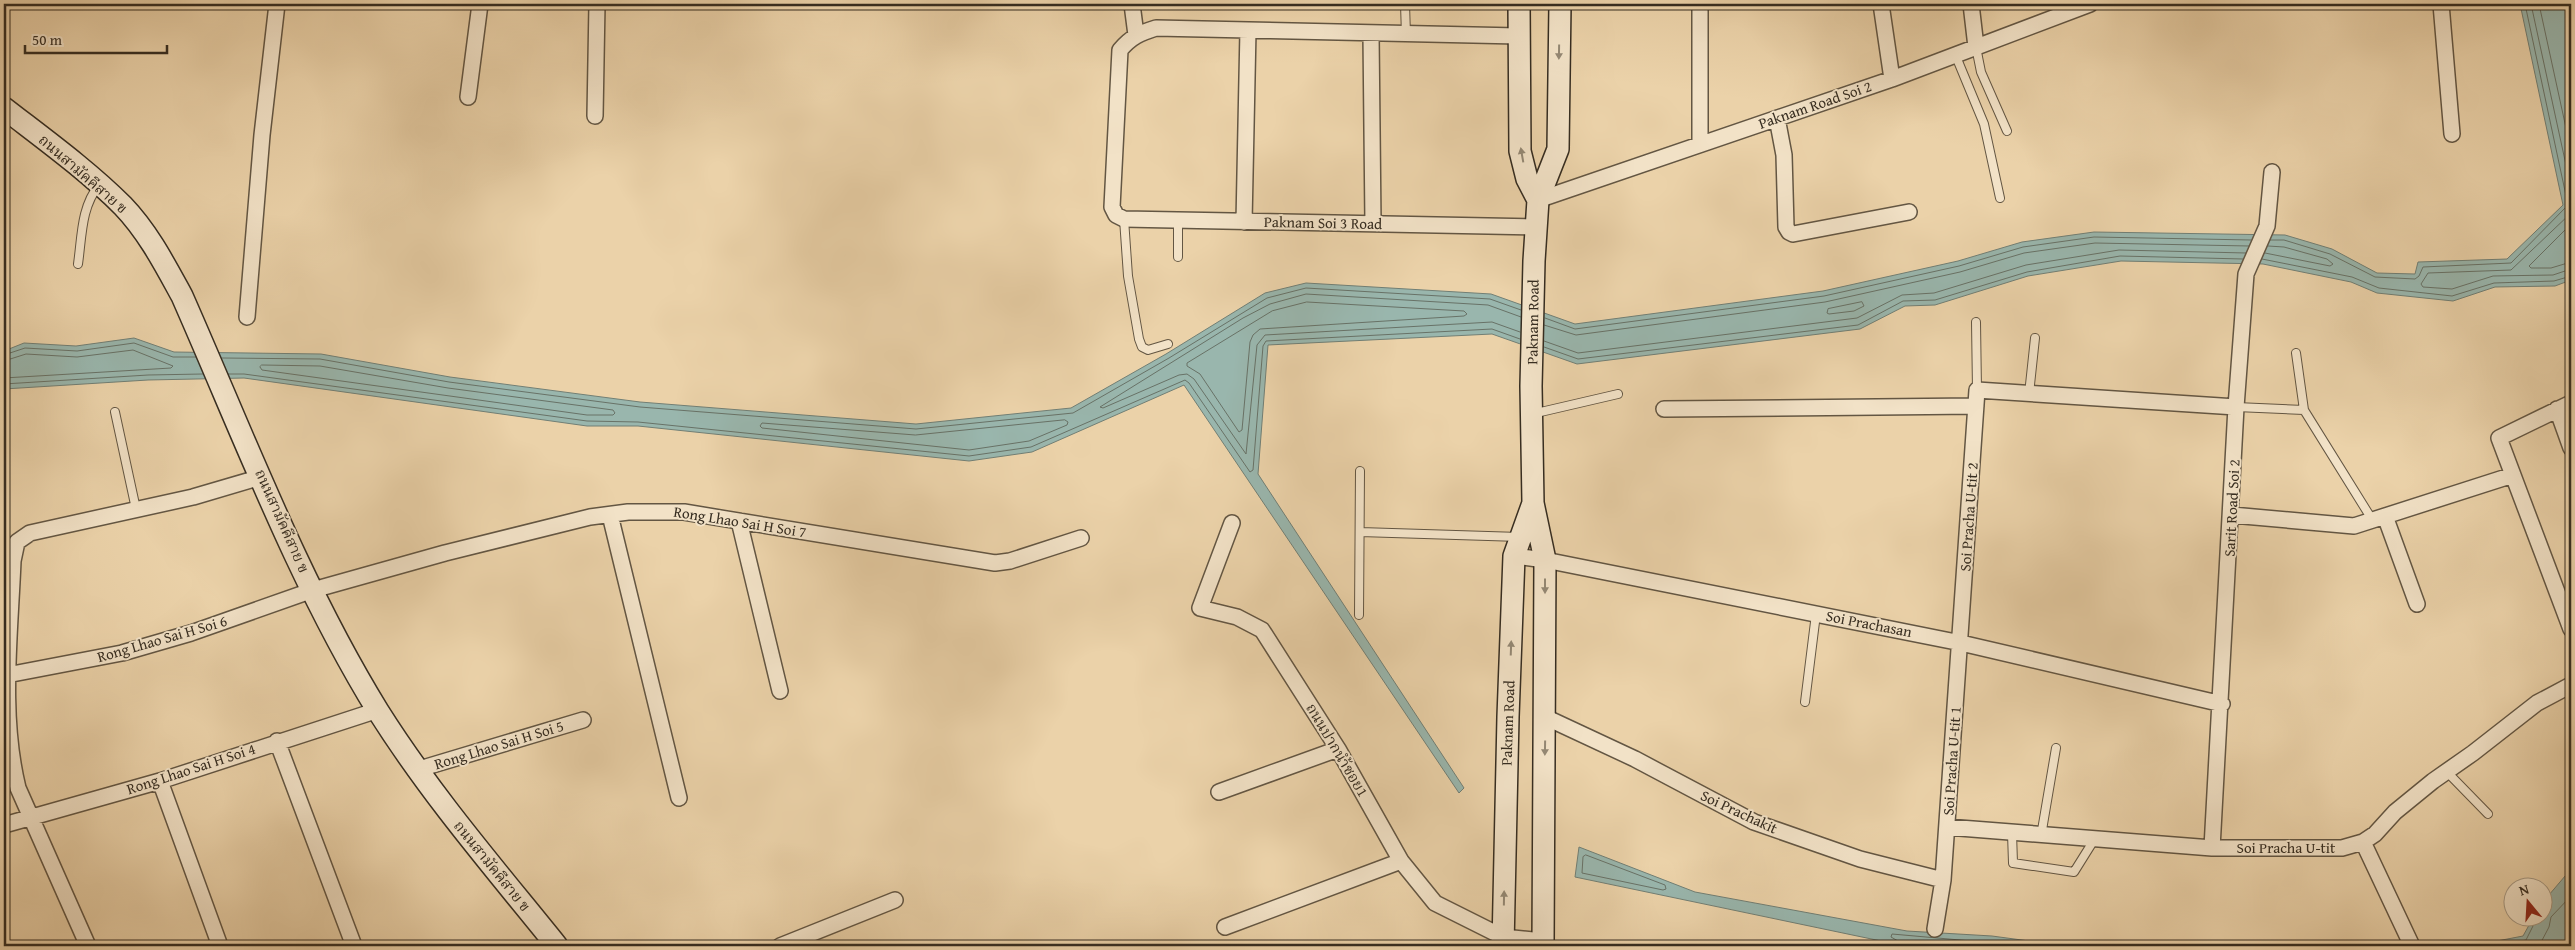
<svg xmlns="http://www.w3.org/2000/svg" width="2575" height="950" font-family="'Gentium Book Plus','Noto Serif Thai',serif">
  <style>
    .water { fill: #99b6ad; stroke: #717f75 }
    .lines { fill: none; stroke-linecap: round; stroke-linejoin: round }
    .shore { stroke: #687267; stroke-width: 1 }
    .lane-casing { stroke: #635643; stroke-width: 10 }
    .street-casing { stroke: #635643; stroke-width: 18 }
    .secondary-casing { stroke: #362d21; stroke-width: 24 }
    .lane { stroke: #f2e2c7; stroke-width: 8 }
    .street { stroke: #f2e2c7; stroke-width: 15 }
    .secondary { stroke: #f2e2c7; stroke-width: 21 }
    .oneway { fill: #948874 }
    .labels { text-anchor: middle; stroke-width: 4; stroke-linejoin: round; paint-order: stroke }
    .street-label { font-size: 15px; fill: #362d21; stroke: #f2e2c7 }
  </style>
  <rect width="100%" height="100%" fill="#ebd2a9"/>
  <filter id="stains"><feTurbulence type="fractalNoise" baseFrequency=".004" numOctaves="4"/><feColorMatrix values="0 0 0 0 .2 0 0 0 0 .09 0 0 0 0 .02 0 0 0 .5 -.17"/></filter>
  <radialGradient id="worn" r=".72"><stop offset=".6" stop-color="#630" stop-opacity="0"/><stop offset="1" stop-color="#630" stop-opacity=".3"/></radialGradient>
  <!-- water -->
  <path class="water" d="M2520 4H2571V280L2555 286 2495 287 2453 301 2377 293 2351 282 2263 264 2121 261 2028 276 1935 305 1905 306 1860 329 1577 364 1492 334 1268 345 1258 474 1464 788 1459 793 1184 385 1032 452 969 461 638 426H587L244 378 148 380 4 389V351L24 343 76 346 134 338 174 352 321 354 450 377 640 402 916 424 1071 408 1166 354 1265 293 1306 283 1491 294 1575 324 1823 291 1958 261 2022 242 2094 232 2285 235 2332 249 2377 273 2415 274 2418 262 2507 259 2563 205Z
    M1579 847 1695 892 1907 931 1992 936 2066 946H1905L1575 877Z
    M2571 869V946H2471L2523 936 2533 918H2542L2543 902Z"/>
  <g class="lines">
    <!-- shore -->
    <path class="shore" d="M2531 4 2571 188
      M2539 4 2571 151
      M2571 213 2511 270 2428 273 2421 284 2423 287 2452 289 2493 276 2553 275 2571 269
      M2571 224 2529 266 2531 268H2551L2571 262
      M2270 240H2284L2330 254 2375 277 2415 279 2419 276 2423 267 2511 263 2568 205 2525 4
      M2265 253 2330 266 2333 264 2327 259 2284 247 2268 246
      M2262 259 2352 277 2379 288 2452 296 2494 283 2554 281 2571 276
      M1307 302 1464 311 1467 314 1464 316 1260 329 1253 335 1250 342 1242 430 1239 432 1200 374 1187 366V363L1272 311Z
      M1862 302 1864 306 1854 311 1829 314 1827 313 1828 309Z
      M1545 318 1575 329 1824 296 1959 266 2023 247 2094 237 2251 240
      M1544 325 1576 335 1825 302 1960 272 2024 253 2095 243 2249 246
      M1520 332 1492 322 1265 335 1257 345 1246 454 1194 379 1187 374 1179 375 1103 408 1100 407 1243 318 1270 304 1306 294 1488 305 1521 317
      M1544 341 1578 353 1857 318 1902 295 1934 293 2026 265 2119 250 2246 253
      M1544 347 1578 359 1858 325 1903 301 1935 300 2027 272 2120 256 2243 259
      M4 355 25 348 77 351 134 343 173 357H196
      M222 358 320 359 449 382 640 407 916 429 1073 413 1169 358 1267 298 1306 288 1490 299 1521 310
      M4 361 26 354 77 357 133 350 173 366 171 368 4 378
      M262 365 320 366 448 388 613 410 615 413 613 415H587L262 370 260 367Z
      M228 374H244L587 421 638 422 969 456 1031 447 1185 380 1189 383 1250 472 1253 470 1263 346 1266 341 1492 329 1520 339
      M4 384 148 375 203 374
      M1065 420 1068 422 1067 425 1029 441 969 450 762 428 760 426 762 423 915 435Z
      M1586 855 1665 885 1666 889 1663 890 1582 873 1583 857Z
      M1899 946 1898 941 1891 937 1892 934 2028 946
      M1905 946 1908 942 1968 946
      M2497 946 2526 940 2537 918
      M2539 946 2549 927 2551 917 2571 896"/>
    <!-- lane casing -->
    <g class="lane-casing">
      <path id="lane" d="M1405 4 1406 35
        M1976 47 1981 72 2007 131
        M1955 54 1984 124 2000 198
        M1124 219 1128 276 1139 339 1142 347 1148 350 1168 344
        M1178 221V257
        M78 264C82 236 81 207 99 185
        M1976 322 1977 390
        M2296 353 2304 410 2373 521
        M2029 394 2035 338
        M2236 407 2304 410
        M115 412 136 509
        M1532 414 1618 394
        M1360 532 1520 537
        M1359 615 1360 471
        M1805 702 1816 614
        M2447 772 2488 814
        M2012 833 2013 863 2074 872 2094 840
        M2041 836 2056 748"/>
    </g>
    <!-- street casing -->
    <g class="street-casing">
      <path id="street" d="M1132 4 1136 35
        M1881 4 1892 79
        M1971 4 1976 47
        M2441 4 2452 134
        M1371 34 1373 224
        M1518 36 1156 28C1140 33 1131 37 1120 50L1112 207 1116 215 1124 219 1536 227
        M468 97 480 4
        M595 116 597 4
        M1777 118 1784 155 1786 227 1789 232 1793 234 1909 212
        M1700 144V8
        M1538 200 1892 79 2090 4
        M1244 222 1248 30
        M247 317 262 135 277 4
        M2571 403 2499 438 2571 629
        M1664 409 1976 406
        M2557 409 2571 448
        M610 515 679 798
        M2232 515 2354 526 2513 475
        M2385 516 2417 604
        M739 521 780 691
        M1232 523 1200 608 1237 617 1262 630 1338 749 1401 861 1435 903 1503 937 1543 941
        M1514 556 1545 560 1961 643 2222 704
        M7 675 122 653 191 633 313 590 445 553 590 517 628 512H684L995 563 1010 561 1081 538
        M1545 717 1635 759 1754 822 1860 859 1943 880
        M277 741 354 946
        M416 770 583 720
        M160 781 220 946
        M1219 792 1338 749
        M4 825 160 781 378 710
        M1947 827 2212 848H2342L2363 842 2375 834 2395 812 2433 781 2473 753 2537 703 2571 685
        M2363 842 2412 946
        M2212 848 2236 407 2246 274 2267 226 2272 172
        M1225 927 1401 861
        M1935 929 1943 880 1977 390 2236 407
        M88 946 18 788C0 715 10 636 13 561L17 542 30 533 193 497 261 477
        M780 946 895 900"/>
    </g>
    <!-- secondary casing -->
    <g class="secondary-casing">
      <path id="secondary" d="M1519 4 1520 151 1527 179 1538 200
        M4 108C44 139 87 170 123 206 148 232 165 265 182 296 243 434 299 583 378 711 431 795 495 869 557 946
        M1503 946 1508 717 1514 556 1533 503
        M1543 946 1545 560 1533 503 1531 386 1534 261 1538 200 1558 149 1560 4"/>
    </g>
    <!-- lane -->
    <use href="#lane" class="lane"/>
    <!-- street -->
    <use href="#street" class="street"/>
    <!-- secondary -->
    <use href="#secondary" class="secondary"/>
  </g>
  <!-- one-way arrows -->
  <defs><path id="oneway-solid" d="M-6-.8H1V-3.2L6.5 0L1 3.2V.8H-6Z" transform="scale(1.25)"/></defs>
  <g class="oneway">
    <use href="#oneway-solid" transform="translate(1559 52) rotate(91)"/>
    <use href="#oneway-solid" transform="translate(1522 155) rotate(-100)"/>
    <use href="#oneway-solid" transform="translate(1545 586) rotate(90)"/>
    <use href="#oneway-solid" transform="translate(1511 648) rotate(-88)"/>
    <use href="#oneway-solid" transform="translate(1545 748) rotate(91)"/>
    <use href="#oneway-solid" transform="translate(1504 898) rotate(-89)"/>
  </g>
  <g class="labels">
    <!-- street labels -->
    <g class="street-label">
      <text transform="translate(1815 105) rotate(-19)" y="5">Paknam Road Soi 2</text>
      <text transform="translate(83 174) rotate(41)" y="5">ถนนสามัคคีสาย ข</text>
      <text transform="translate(1323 223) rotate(1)" y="5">Paknam Soi 3 Road</text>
      <text transform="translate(1533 322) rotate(-89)" y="5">Paknam Road</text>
      <text transform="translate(2232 508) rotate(-87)" y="5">Sarit Road Soi 2</text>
      <text transform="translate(1969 517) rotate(-86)" y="5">Soi Pracha U-tit 2</text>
      <text transform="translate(282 521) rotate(66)" y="5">ถนนสามัคคีสาย ข</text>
      <text transform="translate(740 522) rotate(9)" y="5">Rong Lhao Sai H Soi 7</text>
      <text transform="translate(1869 624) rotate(11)" y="5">Soi Prachasan</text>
      <text transform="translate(162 639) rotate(-16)" y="5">Rong Lhao Sai H Soi 6</text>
      <text transform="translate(1508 723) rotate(-88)" y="5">Paknam Road</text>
      <text transform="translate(499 745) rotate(-17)" y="5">Rong Lhao Sai H Soi 5</text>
      <text transform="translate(1337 750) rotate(59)" y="5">ถนนปากนำ้ซอย1</text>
      <text transform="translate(1952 761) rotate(-86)" y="5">Soi Pracha U-tit 1</text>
      <text transform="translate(191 769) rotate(-18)" y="5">Rong Lhao Sai H Soi 4</text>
      <text transform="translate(1739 812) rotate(25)" y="5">Soi Prachakit</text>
      <text x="2286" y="853">Soi Pracha U-tit</text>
      <text transform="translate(492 866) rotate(51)" y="5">ถนนสามัคคีสาย ข</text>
    </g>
  </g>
  <!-- margin -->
  <rect width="2575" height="950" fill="none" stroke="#ebd2a9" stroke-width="20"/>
  <rect x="5" y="5" width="2565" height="940" fill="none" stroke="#362d21" stroke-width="2.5"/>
  <rect x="10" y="10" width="2555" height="930" fill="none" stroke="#362d21"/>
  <!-- north arrow -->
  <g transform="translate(2528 902) rotate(342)"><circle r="24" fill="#f2e2c7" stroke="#a79a85"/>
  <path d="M0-4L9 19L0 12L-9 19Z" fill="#8f2418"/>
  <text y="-8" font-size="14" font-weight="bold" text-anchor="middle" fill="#362d21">N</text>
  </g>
  <!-- scale -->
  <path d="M25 45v8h142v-8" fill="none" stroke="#362d21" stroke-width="2.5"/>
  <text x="32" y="45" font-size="15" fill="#362d21" stroke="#f2e2c7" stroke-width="4" paint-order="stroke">50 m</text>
  <rect width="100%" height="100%" filter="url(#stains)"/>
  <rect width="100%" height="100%" fill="url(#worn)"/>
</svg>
